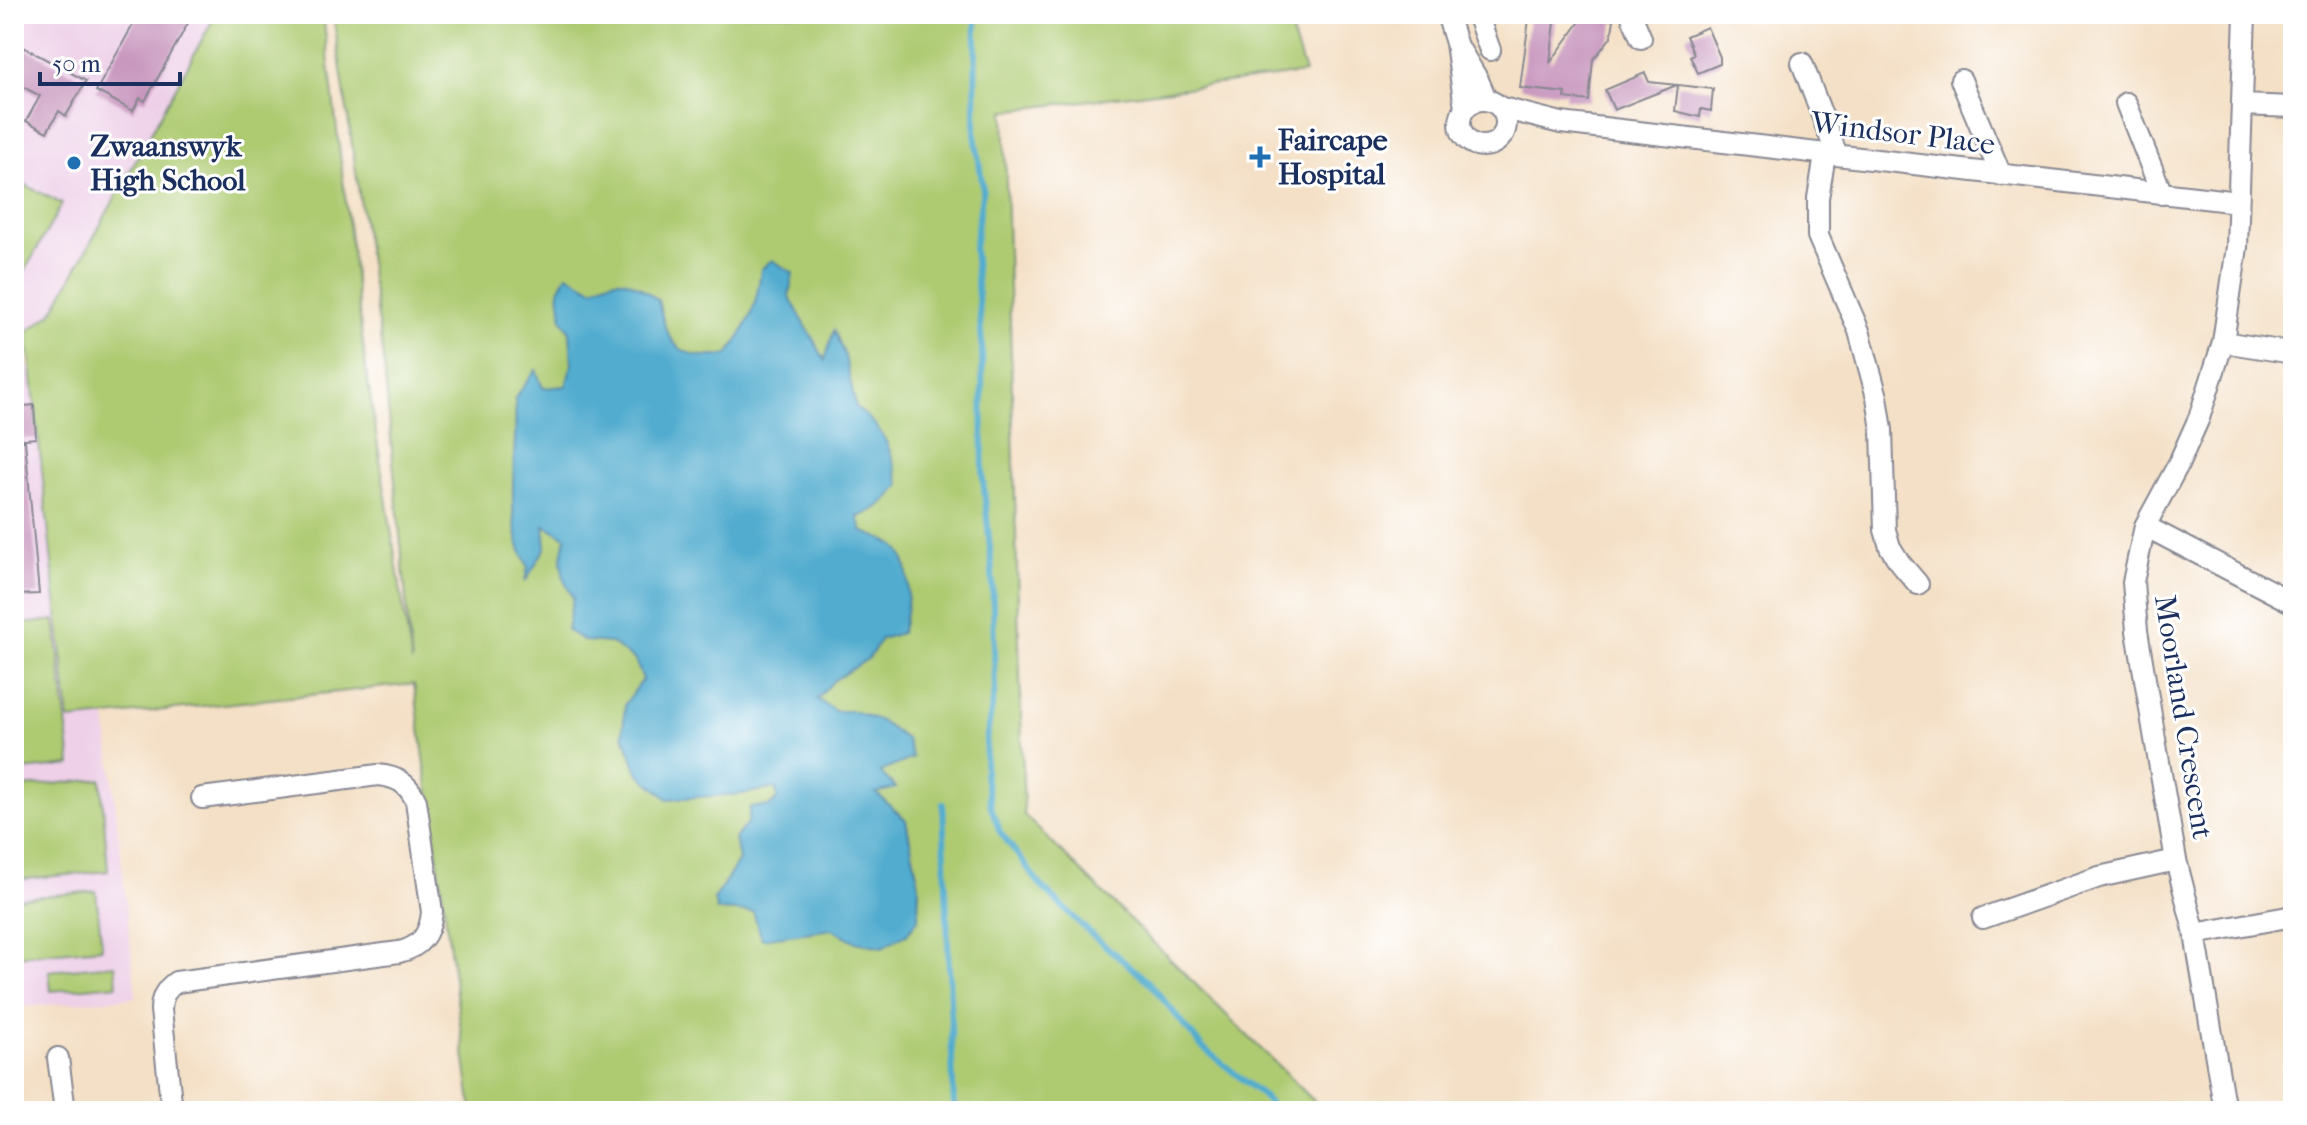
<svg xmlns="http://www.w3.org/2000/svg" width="2307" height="1125" font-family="'IM FELL French Canon',serif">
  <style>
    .built { fill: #eed0e8 }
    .green { fill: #aecb72; stroke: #647d68; stroke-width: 2 }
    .water { fill: #51accf; stroke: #366e96; stroke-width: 2 }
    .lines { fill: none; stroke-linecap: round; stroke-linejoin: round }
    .stream { stroke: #51accf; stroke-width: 6 }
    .building { fill: #c896be }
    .street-casing { stroke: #888892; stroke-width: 24 }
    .street { stroke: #fff; stroke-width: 20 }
    .poi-dot { fill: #1f6fb2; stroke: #fff; stroke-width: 3 }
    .labels { text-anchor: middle; stroke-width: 6; stroke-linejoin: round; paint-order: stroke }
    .street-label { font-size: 30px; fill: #1b2f5e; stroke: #fff }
    .poi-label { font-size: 30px; font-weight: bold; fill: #1b2f5e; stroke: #fff; text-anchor: start }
  </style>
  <rect width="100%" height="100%" fill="#fff"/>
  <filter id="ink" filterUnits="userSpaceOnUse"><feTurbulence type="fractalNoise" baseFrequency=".0125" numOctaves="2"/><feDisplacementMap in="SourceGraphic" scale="16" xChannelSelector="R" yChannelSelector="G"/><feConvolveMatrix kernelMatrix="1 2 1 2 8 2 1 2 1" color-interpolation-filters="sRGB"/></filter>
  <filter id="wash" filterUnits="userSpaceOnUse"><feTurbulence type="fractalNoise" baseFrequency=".006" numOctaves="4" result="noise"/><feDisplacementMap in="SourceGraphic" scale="32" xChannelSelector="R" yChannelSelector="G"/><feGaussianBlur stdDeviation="1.8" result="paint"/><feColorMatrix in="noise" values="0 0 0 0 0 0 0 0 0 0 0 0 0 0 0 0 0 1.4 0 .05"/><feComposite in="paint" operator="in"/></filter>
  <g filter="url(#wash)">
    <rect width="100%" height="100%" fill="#f4e0c6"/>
    <!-- built -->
    <path class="built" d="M14 14H216L52 313 27 332 14 334Z
      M31 366 69 720 106 717 136 997 14 1008V367Z"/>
    <!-- green -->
    <path class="green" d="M216 14H323L366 370 412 663 384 365 333 14H1286L1305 73 1004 111 1024 815 1324 1111H472L414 684 69 720 27 332 52 313Z
      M14 179 62 204 17 285 14 284Z
      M55 620 71 765 14 771V625Z
      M101 779 108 871 14 880V788Z
      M96 891 102 948 14 956V899Z
      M115 965 117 985 51 991 49 971Z"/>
    <!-- water -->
    <path class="water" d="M772 260 793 273 789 296 825 360 834 330 845 356 856 408C887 430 890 450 900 485 888 501 877 510 858 517L862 531C871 535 889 540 896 547 914 565 908 612 901 633L881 639 869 658 833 681 817 699 835 711H853L880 721 906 739 913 758 880 772 896 788 876 793 906 820 919 885 918 919 908 933 882 947 856 942 832 929 762 939 753 912 717 910 714 900 739 860 735 838 748 823 750 807 770 806 777 799 776 788 742 794 668 799 639 774 623 734 625 704 643 679 635 660 611 643 584 641 567 630 573 598 564 580 561 561 566 537 544 525 546 547 525 582 528 566C501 519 519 451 515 398L536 370 543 388 566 386 572 364 570 332 562 319 559 290 567 274 593 289C623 271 632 282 658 300 668 346 679 361 728 355 749 324 757 307 761 269Z"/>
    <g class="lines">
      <!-- stream -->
      <path class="stream" d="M976 14 975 134 983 189 974 248 982 343 983 479 992 568 995 690 986 740 985 776 991 807 1000 832 1042 887 1092 935 1149 982 1202 1047 1263 1096 1276 1111
        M943 804 954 1111"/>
    </g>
    <g id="blocks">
      <!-- building -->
      <path class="building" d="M139 14H193L145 101 140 98 133 111 96 91Z
        M1534 14H1556L1550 63 1584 16 1614 20 1611 37 1593 60 1589 101 1565 98 1566 93 1520 88 1529 19H1534Z
        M1707 27 1720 57V64L1698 73 1690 56 1694 54 1686 36Z
        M14 42 86 81 66 116 59 111 47 132 26 121 40 96 14 82Z
        M1645 73 1649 82 1677 85 1614 110 1605 90Z
        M1678 85 1713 89 1711 111 1701 109 1700 117 1675 111Z
        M34 405 36 438 14 440V407Z
        M14 441H25L39 594 14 595Z"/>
    </g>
  </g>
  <g filter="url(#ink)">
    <use href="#blocks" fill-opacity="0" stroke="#888892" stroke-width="2"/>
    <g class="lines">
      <!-- street casing -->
      <g class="street-casing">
        <path id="street" d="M1447 14 1456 43 1465 108
          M1477 14 1490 50
          M1631 14 1641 38
          M1460 50 1478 80 1486 99
          M1802 63 1837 155
          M1961 80 2001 175
          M1460 123a23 23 0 1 1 46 0a23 23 0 1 1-46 0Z
          M2126 103 2162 194
          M2242 105 2293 107
          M1502 108 1561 123 2238 202
          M1825 155 1818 198V236L1859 331 1877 397 1882 430 1885 530 1890 547 1900 563 1918 584
          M2223 342 2293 353
          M2145 526 2293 603
          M1983 918 2099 877 2176 860
          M2195 934 2293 916
          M58 1058 65 1111
          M172 1111 161 1010C161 997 166 989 176 982L399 952C421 947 430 934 432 912L416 801C408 783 397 777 378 775L202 798
          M2225 1111 2195 934 2176 860 2156 745 2137 631 2133 582 2145 526 2178 465 2199 418 2223 342 2237 247 2245 14"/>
      </g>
      <!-- street -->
      <use href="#street" class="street"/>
    </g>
  </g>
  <!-- markers -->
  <g class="poi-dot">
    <path d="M1256 145h8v8h8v8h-8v8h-8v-8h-8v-8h8z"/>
    <circle cx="74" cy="163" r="8"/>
  </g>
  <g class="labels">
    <!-- street labels -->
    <g class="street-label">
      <text transform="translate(1903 133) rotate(7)" y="10">Windsor Place</text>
      <text transform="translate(2184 717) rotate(81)" y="10">Moorland Crescent</text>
    </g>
    <!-- poi labels -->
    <g class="poi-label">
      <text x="1278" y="150">Faircape<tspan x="1278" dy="34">Hospital</tspan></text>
      <text x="90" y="156">Zwaanswyk<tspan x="90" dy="34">High School</tspan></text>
    </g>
  </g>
  <!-- margin -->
  <rect width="2307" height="1125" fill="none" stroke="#fff" stroke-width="48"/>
  <!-- scale -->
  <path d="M40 72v12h140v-12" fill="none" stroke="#1b2f5e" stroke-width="4"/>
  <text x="52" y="72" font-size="24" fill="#1b2f5e" stroke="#ffffff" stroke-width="6" paint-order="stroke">50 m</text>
</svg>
